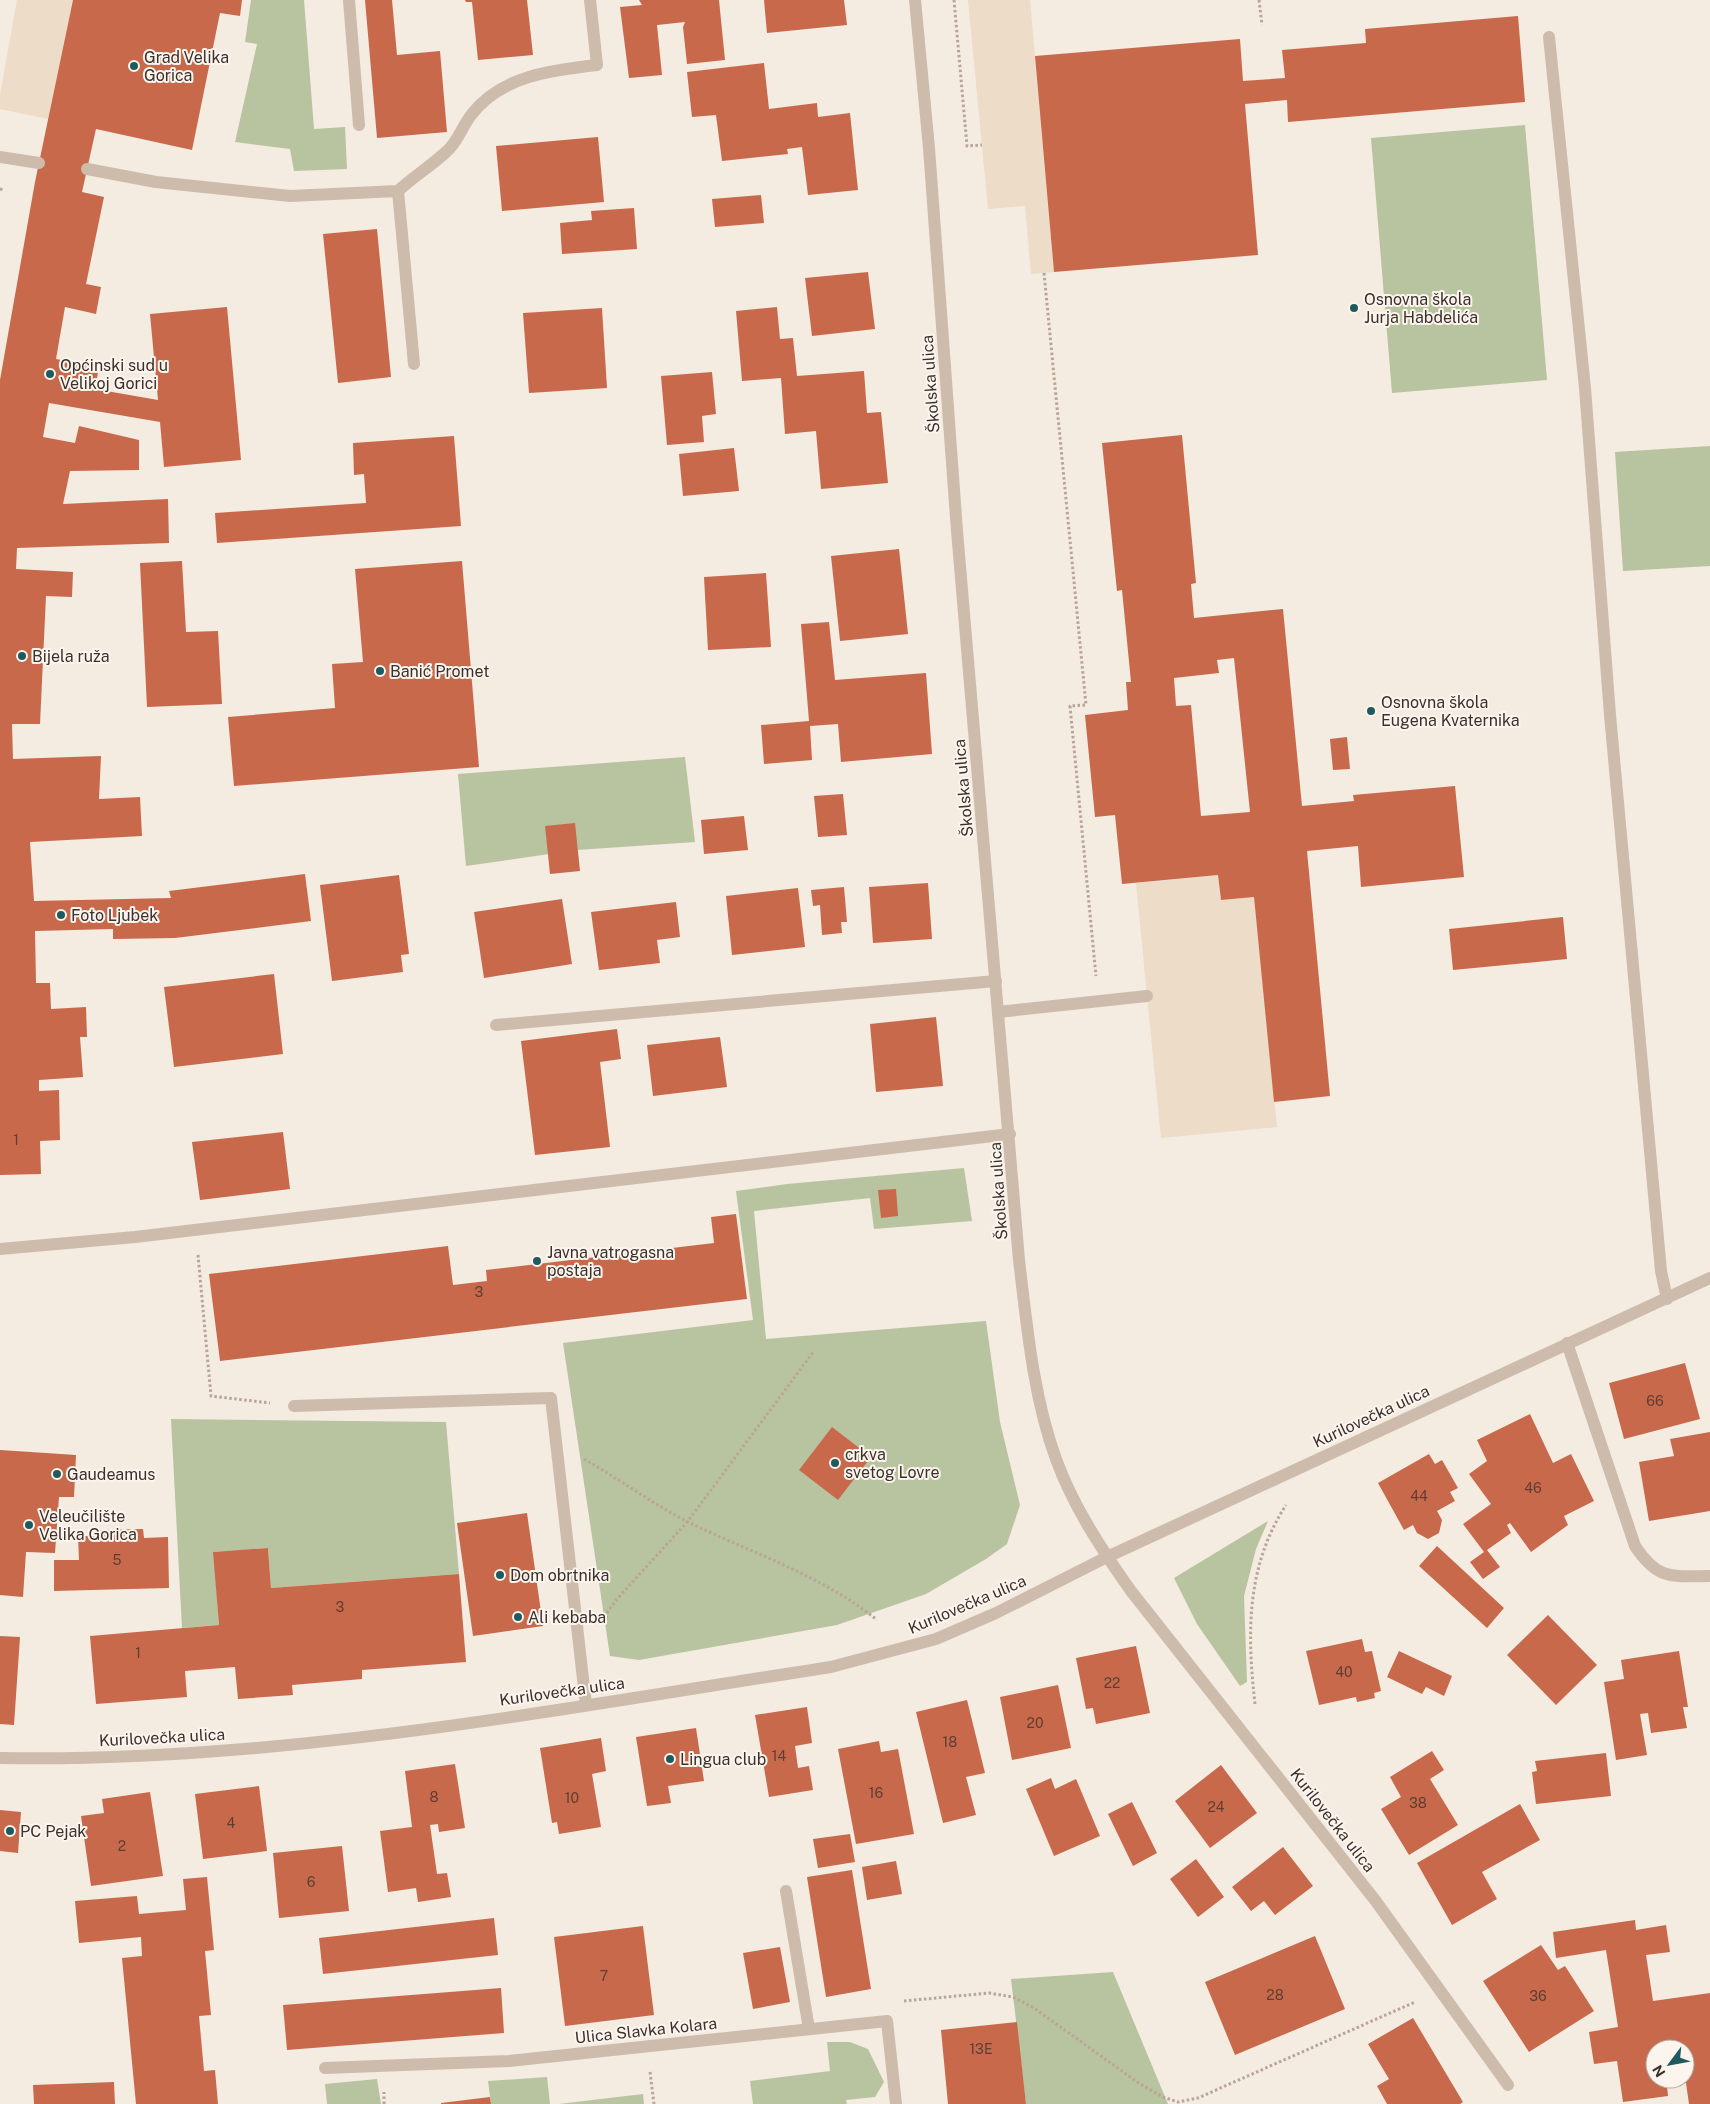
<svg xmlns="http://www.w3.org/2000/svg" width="1710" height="2104" font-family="'Public Sans',sans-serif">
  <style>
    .green { fill: #b8c4a0 }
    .plaza { fill: #ecdcc8 }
    .building { fill: #c8694b; fill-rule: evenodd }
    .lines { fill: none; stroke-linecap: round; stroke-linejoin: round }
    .path { stroke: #b9a596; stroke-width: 3; stroke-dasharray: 2.5 2.5; stroke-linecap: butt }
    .service { stroke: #cdbbac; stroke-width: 12 }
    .minor { stroke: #cdbbac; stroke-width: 12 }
    .poi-dot { fill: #1f5a5e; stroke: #fbf5ee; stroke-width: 2 }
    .labels { text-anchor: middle; stroke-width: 4; stroke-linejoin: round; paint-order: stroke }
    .number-label { font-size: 14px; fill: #5e3e33 }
    .poi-label { font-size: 16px; fill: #3b302b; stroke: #fbf5ee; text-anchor: start }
    .street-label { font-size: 16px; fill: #3b302b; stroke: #fbf5ee }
  </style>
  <rect width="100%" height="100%" fill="#f4ebe1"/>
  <!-- green -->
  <path class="green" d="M251 0H304L314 129 345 127 347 169 294 171 290 149 235 142 257 44 245 42Z
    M1525 125 1547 380 1392 393 1371 138Z
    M1710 446V566L1623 571 1615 452Z
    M685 757 695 842 577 850 466 866 458 774Z
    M964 1168 972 1221 874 1229 870 1198 754 1211 766 1339 986 1321 1000 1422 1020 1505 1007 1544 986 1559 926 1594 837 1625 639 1660 610 1656 563 1343 753 1320 736 1191 787 1184Z
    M171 1419 446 1422 459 1574 271 1588 268 1548 214 1552 219 1625 182 1628Z
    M1268 1521 1256 1549 1244 1596 1247 1682 1240 1686 1197 1624 1174 1578Z
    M1113 1972 1168 2104H1026L1011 1979Z
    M827 2042H850L868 2049 884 2082 875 2097 846 2100 847 2104H753L750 2081 830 2071Z
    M547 2077 550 2104H491L488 2081Z
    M377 2079 381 2104H327L325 2084Z
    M643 2094 644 2104H559Z"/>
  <!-- plaza -->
  <path class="plaza" d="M17 0H73L48 119 0 109V95Z
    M968 0H1030L1054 272 1031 274 1025 206 988 209Z
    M1218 875 1221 900 1254 897 1277 1127 1161 1138 1136 883Z"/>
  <!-- building -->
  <path class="building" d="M73 0H242L240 16 220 13 192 150 96 129 82 192 104 197 86 284 101 287 96 314 65 307 56 359 99 367 95 389 158 400 150 314 227 307 241 460 164 467 160 422 49 403 43 437 75 443 79 426 139 440V470L70 471 63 504 168 499 169 543 17 548 16 569 73 572 72 597 46 596 40 724H12L13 759 101 756 99 799 140 797 142 836 30 842 34 901 171 898 169 891 305 874 311 921 175 938 113 939V929L35 931 36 983H50L51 1009 86 1007 87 1037H80L83 1077 39 1080V1091L59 1090 60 1140 40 1141 41 1174 0 1175V380L35 182Z
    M365 0H392L397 55 440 51 447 132 377 138Z
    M465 0H527L533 55 478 60 472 2H466Z
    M639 0H719L725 60 687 64 683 27 685 22 657 25 662 75 629 78 620 7 642 5Z
    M764 0H844L847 25 767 33Z
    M1518 16 1525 102 1288 122 1287 100 1245 104 1258 255 1054 272 1035 56 1240 39 1243 81 1285 78 1282 50 1366 43 1365 29Z
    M764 63 769 109 817 103 818 117 850 113 858 190 808 195 802 147 787 149 788 154 722 161 716 115 692 117 687 72Z
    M598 137 604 202 502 211 496 146Z
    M761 195 764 223 715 227 712 199Z
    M634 208 637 249 562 254 560 223 592 220 591 211Z
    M377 229 391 377 338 383 323 234Z
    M868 272 875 329 812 336 805 278Z
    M777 307 780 339 793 338 797 376 864 371 867 413 881 412 888 483 821 489 816 431 785 434 781 378 742 381 736 311Z
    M602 308 607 388 529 393 523 313Z
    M712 372 716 414 702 416 704 442 667 445 661 376Z
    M1182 435 1196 583 1191 584 1194 618 1283 609 1302 806 1354 801 1353 795 1455 786 1464 877 1361 887 1358 846 1307 851 1330 1096 1274 1102 1254 897 1221 900 1218 875 1122 884 1115 815 1095 817 1085 715 1128 710 1126 682H1131L1122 590 1117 591 1102 443ZM1234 658 1250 812 1201 816 1191 705 1176 706 1174 678 1219 673 1217 660Z
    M454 436 461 526 217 543 215 513 366 503 364 474 354 475 353 443Z
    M734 448 739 491 683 496 679 454Z
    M899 549 908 634 840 641 831 556Z
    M182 561 186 632 218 631 222 704 147 707 140 563Z
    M462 561 479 767 234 786 228 717 335 708 332 664 363 662 355 569Z
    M766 573 771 647 708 650 704 577Z
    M829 622 835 680 926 673 932 754 841 762 838 724 810 726 812 760 764 764 761 725 809 721 801 624Z
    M1347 737 1350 769 1333 770 1330 739Z
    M843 794 847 835 818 837 814 796Z
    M744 816 748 850 704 854 701 820Z
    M575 823 580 871 550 874 545 826Z
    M399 875 409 954 401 955 403 972 332 981 320 885Z
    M928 883 932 939 873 943 869 887Z
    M844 887 847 922H841L842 933 822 935 820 905 813 906 811 890Z
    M798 888 805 947 732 955 726 896Z
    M562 899 572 964 484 978 474 912Z
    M676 902 680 937 657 940 660 963 599 970 591 912Z
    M1563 917 1567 959 1453 970 1449 929Z
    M274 974 283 1054 174 1067 164 987Z
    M936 1017 943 1086 876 1092 870 1024Z
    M617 1029 621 1059 600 1062 610 1147 535 1155 521 1041Z
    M720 1037 727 1087 653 1096 647 1045Z
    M283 1132 290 1189 200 1200 192 1142Z
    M896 1189 898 1216 881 1218 878 1190Z
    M736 1214 747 1299 220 1361 209 1274 448 1246 453 1285 487 1281 486 1270 714 1243 711 1217Z
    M1685 1363 1700 1419 1624 1439 1609 1383Z
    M1530 1414 1553 1463 1571 1454 1594 1501 1564 1516 1568 1525 1531 1552 1510 1523 1507 1525 1511 1533 1487 1550 1500 1567 1483 1579 1470 1562 1484 1552 1463 1524 1491 1504 1469 1474 1487 1461 1477 1440Z
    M832 1427 871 1457 838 1500 799 1470Z
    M1710 1432V1511L1649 1521 1639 1462 1674 1456 1670 1439Z
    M0 1450 76 1455 74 1497H59L55 1553 26 1552 23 1597 0 1595Z
    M1429 1454 1435 1464 1442 1460 1458 1488 1450 1492 1455 1501 1437 1511 1442 1520 1439 1533 1428 1539 1417 1533 1413 1525 1404 1530 1378 1483Z
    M527 1513 543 1626 473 1636 457 1523Z
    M143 1529 144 1538 168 1537 169 1588 54 1591V1560H79L78 1536H100V1530Z
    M1437 1546 1504 1608 1487 1628 1419 1566Z
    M268 1548 271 1588 459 1574 466 1662 362 1670V1679L292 1685 293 1695 238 1699 235 1667 185 1671 187 1697 96 1704 90 1636 219 1625 213 1552Z
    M1548 1615 1597 1665 1556 1705 1507 1655Z
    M0 1636 20 1637 14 1725 0 1724Z
    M1362 1639 1365 1652 1372 1651 1381 1691 1374 1693 1375 1698 1357 1702 1356 1697 1319 1705 1306 1651Z
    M1136 1646 1150 1713 1096 1724 1093 1708 1086 1709 1076 1658Z
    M1399 1651 1452 1676 1444 1696 1426 1687 1422 1694 1387 1677Z
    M1679 1651 1688 1707H1683L1687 1728 1651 1733 1648 1713 1640 1714 1647 1755 1616 1760 1604 1682 1624 1679 1621 1660Z
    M1058 1685 1071 1748 1012 1760 1000 1697Z
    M967 1700 985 1773 966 1777 976 1815 943 1823 916 1712Z
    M807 1707 812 1743 795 1746 798 1768 809 1766 813 1790 769 1797 755 1715Z
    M696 1728 704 1781 668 1786 671 1803 647 1806 636 1737Z
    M601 1738 606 1771 592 1774 601 1827 559 1834 557 1822 552 1823 540 1748Z
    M879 1741 881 1752 898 1749 914 1834 856 1844 838 1749Z
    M1432 1751 1444 1770 1430 1779 1458 1825 1409 1855 1381 1809 1401 1797 1390 1777Z
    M1606 1753 1611 1796 1536 1804 1532 1772 1537 1771 1535 1761Z
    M455 1764 465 1828 439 1832 438 1824 430 1825 437 1874 447 1873 451 1897 418 1902 416 1888 388 1892 380 1831 412 1827 405 1771Z
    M1221 1765 1257 1813 1210 1848 1175 1801Z
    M1051 1778 1055 1789 1076 1779 1100 1836 1054 1856 1026 1789Z
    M259 1786 267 1851 203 1859 195 1794Z
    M150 1792 163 1876 91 1886 81 1816 104 1813 102 1799Z
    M1132 1802 1157 1853 1133 1866 1108 1814Z
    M1520 1804 1540 1840 1482 1872 1497 1899 1452 1925 1417 1863Z
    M0 1810 21 1812 18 1853 0 1851Z
    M850 1834 855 1862 818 1868 813 1839Z
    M342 1846 349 1911 279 1918 273 1853Z
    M1283 1847 1313 1886 1275 1915 1264 1901 1251 1911 1232 1887Z
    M1196 1859 1224 1897 1198 1917 1170 1879Z
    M896 1861 902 1894 867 1900 862 1867Z
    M852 1870 871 1989 826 1997 807 1877Z
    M207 1877 214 1950 205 1951 211 2015 199 2016 204 2071 215 2070 218 2104H136L122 1958 142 1956 141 1937 79 1943 75 1901 137 1896 139 1914 186 1910 183 1879Z
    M494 1918 498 1955 323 1974 319 1938Z
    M1635 1920 1636 1930 1666 1925 1670 1952 1646 1955 1653 2001 1710 1993V2104H1689L1686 2083 1667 2086 1668 2096 1623 2102 1617 2061 1594 2064 1589 2032 1618 2027 1606 1950 1556 1958 1553 1932ZM1655 2049H1685V2079H1655Z
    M643 1926 654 2015 565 2026 554 1937Z
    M1315 1936 1345 2009 1235 2055 1205 1982Z
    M1541 1945 1558 1970 1565 1966 1594 2011 1529 2052 1483 1981Z
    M780 1947 790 2002 753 2009 743 1953Z
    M501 1988 504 2033 287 2050 283 2005Z
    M1413 2018 1463 2102 1460 2104H1387L1377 2086 1389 2079 1368 2044Z
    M1017 2022 1026 2104H948L941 2030Z
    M114 2082 115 2104H34L33 2085Z
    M490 2097 491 2104H441V2103Z"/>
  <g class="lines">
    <!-- path -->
    <path class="path" d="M954 0 967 146 982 145
      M1259 0 1262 25
      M0 189 4 190
      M1044 273 1086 705 1070 706 1096 976
      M198 1255 211 1396 270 1403
      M584 1459C619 1479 653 1504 688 1522 751 1553 822 1575 877 1620
      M605 1623 608 1611 617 1599 688 1521 814 1351
      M1255 1704C1247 1633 1246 1567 1286 1505
      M904 2001 989 1993 1013 1997 1034 2008 1140 2084 1163 2097 1178 2102 1198 2098 1415 2002
      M650 2072 654 2104
      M384 2104V2092"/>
    <!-- service -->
    <path class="service" d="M349 0 359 125
      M1549 37 1585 388 1610 715 1661 1271 1667 1299
      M0 157 39 163
      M87 169 156 182 290 196 398 191 414 364
      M398 191C413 177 431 166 446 152 458 142 462 126 472 114 501 76 552 70 597 65L590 0
      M998 1012 1147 996
      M496 1025 996 981
      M0 1249 135 1237 1010 1134
      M294 1406 551 1398 586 1705
      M786 1891 809 2029"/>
    <!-- minor -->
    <path class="minor" d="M915 0 929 148 957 531 1019 1260C1027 1326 1033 1396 1056 1459 1073 1506 1102 1550 1131 1591L1375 1900 1508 2085
      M1567 1343 1635 1546C1658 1581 1672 1576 1710 1576
      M0 1758C280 1763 556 1709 831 1667L936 1639 996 1613 1107 1557 1710 1278
      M325 2068 509 2061 887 2021 896 2104"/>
  </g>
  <!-- markers -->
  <g class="poi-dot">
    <circle cx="134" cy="66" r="5"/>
    <circle cx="1354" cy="308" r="5"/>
    <circle cx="50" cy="374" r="5"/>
    <circle cx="22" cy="656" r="5"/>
    <circle cx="380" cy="671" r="5"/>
    <circle cx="1371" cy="711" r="5"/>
    <circle cx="61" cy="915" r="5"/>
    <circle cx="537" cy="1261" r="5"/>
    <circle cx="835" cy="1463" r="5"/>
    <circle cx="57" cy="1474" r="5"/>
    <circle cx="29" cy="1525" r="5"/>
    <circle cx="500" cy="1575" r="5"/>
    <circle cx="518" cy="1617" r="5"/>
    <circle cx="670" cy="1759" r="5"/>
    <circle cx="10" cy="1831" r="5"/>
  </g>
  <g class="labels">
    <!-- number labels -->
    <g class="number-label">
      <text x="16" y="1145">1</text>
      <text x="479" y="1297">3</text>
      <text x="1655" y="1406">66</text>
      <text x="1533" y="1493">46</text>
      <text x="1419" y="1501">44</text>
      <text x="117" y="1565">5</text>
      <text x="340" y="1612">3</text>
      <text x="138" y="1658">1</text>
      <text x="1344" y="1677">40</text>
      <text x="1112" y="1688">22</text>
      <text x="1035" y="1728">20</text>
      <text x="950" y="1747">18</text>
      <text x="779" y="1761">14</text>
      <text x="876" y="1798">16</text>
      <text x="434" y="1802">8</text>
      <text x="572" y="1803">10</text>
      <text x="1418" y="1808">38</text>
      <text x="1216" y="1812">24</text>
      <text x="231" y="1828">4</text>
      <text x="122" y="1851">2</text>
      <text x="311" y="1887">6</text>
      <text x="604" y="1981">7</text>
      <text x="1275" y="2000">28</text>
      <text x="1538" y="2001">36</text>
      <text x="981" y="2054">13E</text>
    </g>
    <!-- poi labels -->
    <g class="poi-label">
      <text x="144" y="63">Grad Velika<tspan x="144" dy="18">Gorica</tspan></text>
      <text x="1364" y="305">Osnovna škola<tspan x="1364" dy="18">Jurja Habdelića</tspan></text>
      <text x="60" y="371">Općinski sud u<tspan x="60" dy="18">Velikoj Gorici</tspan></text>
      <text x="32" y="662">Bijela ruža</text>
      <text x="390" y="677">Banić Promet</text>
      <text x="1381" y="708">Osnovna škola<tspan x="1381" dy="18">Eugena Kvaternika</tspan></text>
      <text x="71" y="921">Foto Ljubek</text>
      <text x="547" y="1258">Javna vatrogasna<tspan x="547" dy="18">postaja</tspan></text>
      <text x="845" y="1460">crkva<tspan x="845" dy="18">svetog Lovre</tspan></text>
      <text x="67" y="1480">Gaudeamus</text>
      <text x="39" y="1522">Veleučilište<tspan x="39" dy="18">Velika Gorica</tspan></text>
      <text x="510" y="1581">Dom obrtnika</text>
      <text x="528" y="1623">Ali kebaba</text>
      <text x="680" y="1765">Lingua club</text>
      <text x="20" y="1837">PC Pejak</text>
    </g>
    <!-- street labels -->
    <g class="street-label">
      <text transform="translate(930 384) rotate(-94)" y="6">Školska ulica</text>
      <text transform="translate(963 788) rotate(-95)" y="6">Školska ulica</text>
      <text transform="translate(998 1191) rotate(-94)" y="6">Školska ulica</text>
      <text transform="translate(1371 1416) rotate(-25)" y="6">Kurilovečka ulica</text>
      <text transform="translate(967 1604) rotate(-23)" y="6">Kurilovečka ulica</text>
      <text transform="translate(562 1691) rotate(-8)" y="6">Kurilovečka ulica</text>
      <text transform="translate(162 1737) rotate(-3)" y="6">Kurilovečka ulica</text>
      <text transform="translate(1333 1820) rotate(52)" y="6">Kurilovečka ulica</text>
      <text transform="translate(646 2030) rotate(-6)" y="6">Ulica Slavka Kolara</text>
    </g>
  </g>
  <!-- north arrow -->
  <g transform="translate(1670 2064) rotate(238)"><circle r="24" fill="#fbf5ee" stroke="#aea6a0"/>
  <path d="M0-4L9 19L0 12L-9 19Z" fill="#1f5a5e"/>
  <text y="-8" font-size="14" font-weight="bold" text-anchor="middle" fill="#3b302b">N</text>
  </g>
</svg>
